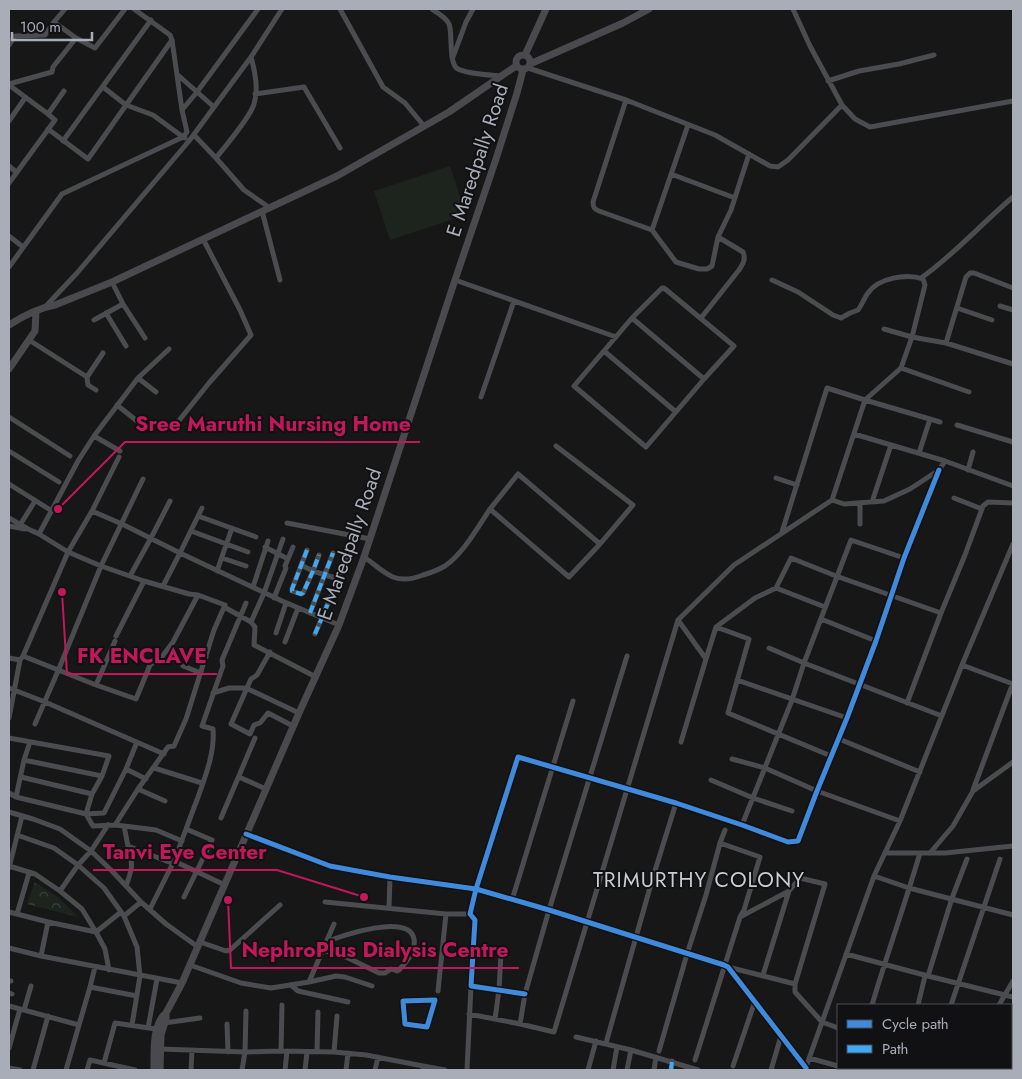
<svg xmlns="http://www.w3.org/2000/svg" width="1022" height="1079" font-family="Jost,sans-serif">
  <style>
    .park { fill: url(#park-crowns) }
    .pitch { fill: #1d241e }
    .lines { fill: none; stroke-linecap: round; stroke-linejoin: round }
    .street { stroke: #4b4c50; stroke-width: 5 }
    .secondary { stroke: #4a4a4e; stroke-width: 7 }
    .quiet { stroke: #3fa9f5; stroke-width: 4; stroke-dasharray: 8 4; stroke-linecap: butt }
    .cycleway-casing { stroke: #111113; stroke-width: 8 }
    .cycleway { stroke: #408adc; stroke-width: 5 }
    .labels { text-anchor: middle; stroke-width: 4; stroke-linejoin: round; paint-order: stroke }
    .street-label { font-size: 20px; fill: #a8adb8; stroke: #111113 }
    .neighbourhood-label { font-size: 21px; letter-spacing: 1px; fill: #c9ccd4; stroke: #111113 }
    .leader { fill: none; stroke: #c2185b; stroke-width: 2 }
    .callout-dot { fill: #c2185b; stroke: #111113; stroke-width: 2 }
    .callout-label { font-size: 21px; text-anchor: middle; font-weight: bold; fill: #c2185b; stroke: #111113; stroke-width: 4; stroke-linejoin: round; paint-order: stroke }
  </style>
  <defs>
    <pattern id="park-crowns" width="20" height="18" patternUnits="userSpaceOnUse" patternTransform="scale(1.25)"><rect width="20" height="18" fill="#1d241e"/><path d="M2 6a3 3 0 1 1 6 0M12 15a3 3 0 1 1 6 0" fill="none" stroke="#3b413d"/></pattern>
  </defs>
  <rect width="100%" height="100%" fill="#171717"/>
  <!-- park -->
  <path class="park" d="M35 882 59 898 78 917 27 904Z"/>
  <!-- pitch -->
  <path class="pitch" d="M450 166 466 215 390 240 374 191Z"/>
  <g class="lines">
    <!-- street -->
    <path class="street" d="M134 9 170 35 172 40 182 110 187 132 183 137 185 138
      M340 9 383 87 405 103 424 126
      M432 9C437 13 446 17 449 24 453 34 448 64 458 69 467 74 490 75 501 76
      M54 22 65 9
      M76 38 95 48 125 9
      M9 45 15 36 45 35 54 22 76 38 53 67 52 72 9 84
      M453 57 466 22 473 9
      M528 68 626 100 715 135 770 166 778 167 788 160 842 105 810 46 793 9
      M179 76 214 107
      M828 81 859 71 899 64 934 55
      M9 85 48 114 64 91
      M255 94 304 87 340 148
      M626 100 593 202C593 207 594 209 599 211L652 230
      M842 105 855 119 870 127 1013 101
      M182 110 197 92 258 9
      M9 121 25 98
      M688 125 652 230 676 262 699 269H707L712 266 718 237 731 210 749 154
      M48 129 88 159 172 40
      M194 135 216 158C226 145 250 118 254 104 259 89 255 71 251 57
      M63 141 151 20
      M216 158 244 190 270 208
      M9 166 16 172
      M671 174 735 198
      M9 183 55 120 48 114
      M262 211 280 280
      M9 236 23 247
      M9 267 62 194 183 137 153 115 126 105 103 87
      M921 278C954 255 982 223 1013 197
      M455 280 616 337
      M112 282 123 304 145 338
      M662 288H664L734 346 704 379 646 447 574 386 632 318Z
      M46 306 77 273 189 141 251 57 282 9
      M1000 306 1013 310
      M957 308 992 320
      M106 313 126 346
      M632 318 704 379
      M701 318 739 270C743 264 746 259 743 252L718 237
      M94 320 123 304
      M884 329 912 337 946 343 1013 364
      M29 340 87 377 88 385 96 390
      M946 343 966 277 970 273H974L1013 288
      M604 351 676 412
      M901 368 969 392
      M87 377 103 353
      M138 378 156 392
      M481 397 514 301
      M117 405 137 421
      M9 417 70 456
      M177 423 209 383 251 335 240 310 203 239
      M957 425 1013 442
      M854 434 945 461 1013 486
      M94 436 120 451
      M9 451 59 482
      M919 453 930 419
      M119 457 92 511 122 524 180 553 163 586
      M968 470 973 452
      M776 478 797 485
      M9 484 52 511
      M954 498 982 509
      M832 500 844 504 884 501 910 489 939 470 945 461
      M872 502 891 445
      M860 504V524
      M202 508 180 553 282 601 339 625
      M490 509 518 474 600 544
      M198 516 256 537
      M9 518 28 529 39 534 78 461 94 436 138 378 169 349
      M287 523 370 539
      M20 525 35 501
      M9 526 25 529
      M191 531 248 552
      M782 532 827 388 865 400 940 422
      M39 534 68 552 101 566 144 581 189 594 198 595 225 605 214 630 186 719 174 746 168 747 138 789 115 825
      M265 547 288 559
      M307 550 292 589V591L301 594 303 593 313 571 319 555
      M364 557C373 563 383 573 393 577 403 581 413 579 423 575 430 573 438 570 445 566 463 554 478 527 490 509L569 577 600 544 633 505 556 446
      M222 558 246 566
      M301 565 313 571 338 579
      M217 571 232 528
      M130 576 151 538 170 501
      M253 587 268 541
      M776 588 825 607
      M274 598 286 568 285 566 293 547
      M224 607 251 622 255 627 254 645 316 677
      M310 613 333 553
      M941 613 965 555 983 506 988 502 1013 503
      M821 619 876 641
      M678 620 734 565 832 500 865 400 901 368 912 337 925 285 923 279C907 273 878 278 868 293 864 298 862 305 858 310L850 313 841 318 833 315 798 292 772 280
      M251 622 264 593 283 539
      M716 627 755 598 776 588 791 558 836 576 941 613 907 703
      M276 633 286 603
      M315 634 348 556
      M116 636 144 581
      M115 641 96 685 136 699 150 665 161 658 173 642 198 595
      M285 642 298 608
      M769 648 804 663 942 716
      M191 651 206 657
      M270 652 257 675 251 679 231 724 250 734 254 725 260 723 268 713 293 726
      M23 656 96 685
      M9 658 20 660 9 718
      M20 660 23 656 68 552 92 511
      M962 665 1013 684
      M183 666 201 673
      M737 680 847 718
      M9 688 45 702 164 754
      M213 693 229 688H246L299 713
      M35 724 58 671 101 566 143 479
      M9 738 109 756 102 776 92 794 86 814 93 826 115 825 124 826 128 846
      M839 739 920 772
      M681 742 706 659
      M732 759 765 768 817 791 900 821
      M24 760 102 776
      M154 768 202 783
      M126 769 146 779
      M21 777 92 794
      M239 777 266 789
      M711 780 753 798 792 811
      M138 789 165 801
      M973 790 1013 683
      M9 793 16 797 86 814 104 813 126 769 137 742
      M16 797 24 760 30 742
      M9 812 33 819 60 829 91 851 111 870 141 902
      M221 818 255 738
      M742 825 792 700 804 663 851 540 904 558
      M124 826 156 830 182 841
      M246 834 330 866 390 877 476 889 549 910 724 965 728 967 806 1068
      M17 835 54 848 78 865 104 888 124 916
      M720 843 760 857 744 910 740 917
      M885 853H945L1013 846
      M930 853 953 826 973 791 1013 762
      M9 866 35 874 60 891 82 909 96 932 105 949 109 970
      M9 868 22 816
      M874 876 909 888 1013 915
      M225 885 174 861C182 841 189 820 197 800 205 777 215 753 213 729L202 726 223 666 222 660 246 603
      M126 886C133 867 133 865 128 846L169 862 174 861 150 909
      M60 891 78 865 91 851 108 825
      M184 897 212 840 186 829
      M512 900 573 701
      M325 902 446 914H470
      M389 908 390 877
      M9 912 48 922 96 932 121 912
      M17 914 29 873
      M200 942 226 951 230 950 280 905
      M9 948 41 956 182 983
      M323 950 346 957 379 973H385L391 969 397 971 399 970C407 961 416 952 414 939 409 913 342 935 327 942
      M846 954 928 976 1013 997
      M41 956 48 922
      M190 965 241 983 271 988 309 982 336 976 345 977 372 986
      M728 967 795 984
      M763 975 789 891
      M928 976 952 898 967 859
      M9 981H11
      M309 982 334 924
      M291 985 298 991 348 1002
      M90 987 137 996
      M438 991 446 914
      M9 993 12 994
      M525 994 471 986 475 920 470 914 476 889 518 757 676 803 742 825 788 842 798 841 817 791 847 718 876 641 904 558 939 470
      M872 1005C887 954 905 904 920 853
      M918 1005 925 976
      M951 1005 1000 859
      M999 1005 1013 981
      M9 1006 79 1025
      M24 1010 31 986
      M469 1014 520 1024 554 1032 678 620 706 659 716 627 749 639 728 713 831 756
      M495 1019 499 990 501 953
      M164 1023 200 1018
      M227 1024 228 1052
      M520 1024 525 994 549 910 627 656
      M132 1025 140 976 137 947 124 916 141 902 166 924 198 947
      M148 1028 157 979
      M1011 1028H1013
      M576 1037 631 1050 698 1070
      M606 1043 653 877 676 803
      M9 1048 20 1009
      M160 1049 245 1052 281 1051 334 1052 366 1055 423 1066
      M281 1051 282 1005
      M659 1051 687 954 706 895 720 843 725 830
      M317 1052 318 1012
      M334 1052 337 1016
      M809 1058 838 1066
      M695 1060 740 917 789 891 800 878 825 884 795 984V992L822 1022 838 1028
      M104 1063 115 1023 156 1029
      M733 1066 755 1001
      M9 1068 20 1070
      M845 1068 854 1070
      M1006 1068 1013 1069
      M33 1070 48 1016
      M66 1070 90 987 95 967
      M87 1070 90 1060 135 1070
      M191 1070 192 1050
      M242 1070 245 1052 246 1011
      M285 1070 287 1051
      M305 1070 307 1052
      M346 1070 348 1053
      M375 1070 378 1057
      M423 1070V1066L445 1070
      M467 1070 471 986
      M588 1070 596 1041
      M613 1070 617 1047
      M627 1070 631 1050
      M654 1070 656 1057
      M671 1070 672 1061
      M771 1070 781 1036
      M805 1070 874 876 900 821 962 665 1013 544
      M961 1070 962 1068"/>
    <!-- secondary -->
    <path class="secondary" d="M516 62a7 7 0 1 1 14 0a7 7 0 1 1-14 0Z
      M525 55 546 9
      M530 64 623 23 649 9
      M9 325C23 316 38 308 55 305L112 282 337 176 449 112 516 66
      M9 369 35 331 36 311
      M154 1070C154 1054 152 1024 166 1013L182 983 299 713 339 625 364 557 455 280 496 159 517 93 523 70
      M160 1070 161 1035 166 1019V1013"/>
    <!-- quiet -->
    <path class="quiet" d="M307 550 292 589V591L301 594 303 593 313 571 319 555
      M310 613 333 553
      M315 634 348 556
      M671 1070 672 1061"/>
    <!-- cycleway casing -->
    <g class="cycleway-casing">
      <path id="cycleway" d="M246 834 330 866 390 877 476 889 549 910 724 965 728 967 806 1068
        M525 994 471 986 475 920 470 914 476 889 518 757 676 803 742 825 788 842 798 841 817 791 847 718 876 641 904 558 939 470
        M435 1000 427 1027 405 1024 403 1001Z"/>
    </g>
    <!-- cycleway -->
    <use href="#cycleway" class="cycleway"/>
  </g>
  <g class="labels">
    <!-- street labels -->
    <g class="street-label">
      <text transform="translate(477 160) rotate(-72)" y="7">E Maredpally Road</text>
      <text transform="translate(349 544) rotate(-71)" y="7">E Maredpally Road</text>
    </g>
    <!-- neighbourhood labels -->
    <g class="neighbourhood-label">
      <text x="699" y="887">TRIMURTHY COLONY</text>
    </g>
  </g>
  <!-- callouts -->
  <path class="leader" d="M58 509L125 442H420M62 592L67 674H217M364 897L277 870H93M228 900L231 968H519"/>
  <g class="callout-dot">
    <circle cx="58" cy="509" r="5"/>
    <circle cx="62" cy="592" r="5"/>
    <circle cx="364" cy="897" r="5"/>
    <circle cx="228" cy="900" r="5"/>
  </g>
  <g class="callout-label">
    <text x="273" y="431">Sree Maruthi Nursing Home</text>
    <text x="142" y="663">FK ENCLAVE</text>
    <text x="185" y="859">Tanvi Eye Center</text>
    <text x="375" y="957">NephroPlus Dialysis Centre</text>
  </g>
  <!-- border -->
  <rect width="1022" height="1079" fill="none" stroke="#a8adb8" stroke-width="20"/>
  <!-- legend -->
  <rect x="837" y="1004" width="175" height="65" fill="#111113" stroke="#4d4f55"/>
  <rect x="847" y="1020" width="25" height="8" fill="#408adc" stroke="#4d4f55"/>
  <text x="882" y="1029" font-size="15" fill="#a8adb8">Cycle path</text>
  <rect x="847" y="1045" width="25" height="8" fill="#3fa9f5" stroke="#4d4f55"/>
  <text x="882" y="1054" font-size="15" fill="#a8adb8">Path</text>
  <!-- scale -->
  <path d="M12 32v8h80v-8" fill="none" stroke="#a8adb8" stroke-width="2.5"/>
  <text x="20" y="32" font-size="15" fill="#a8adb8" stroke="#111113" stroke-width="4" paint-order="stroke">100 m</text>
</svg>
